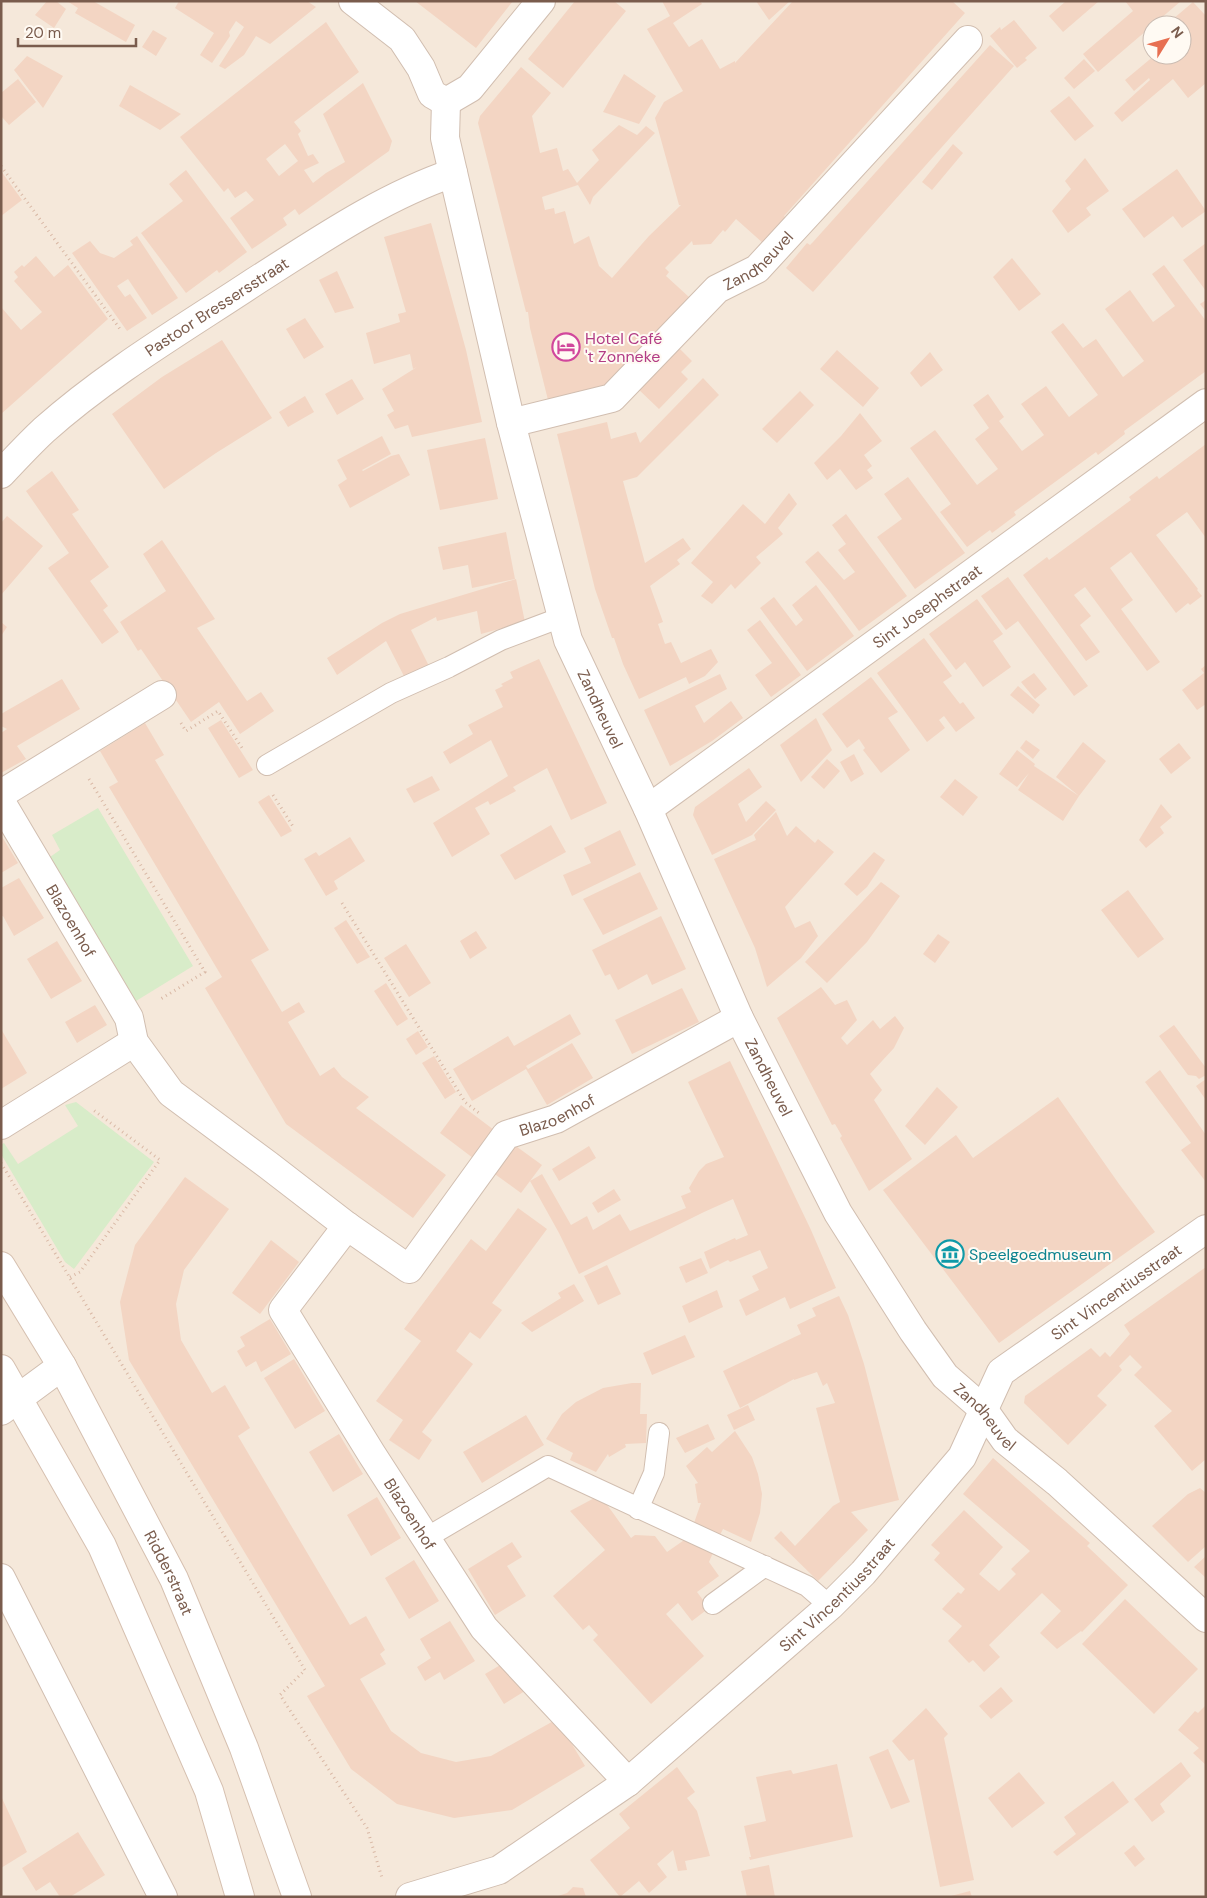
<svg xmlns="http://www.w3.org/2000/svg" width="1207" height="1898" font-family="'DM Sans',sans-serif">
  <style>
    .residential { fill: #f5e8da; fill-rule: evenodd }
    .green { fill: #d8ecc9 }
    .building { fill: #f3d5c3; fill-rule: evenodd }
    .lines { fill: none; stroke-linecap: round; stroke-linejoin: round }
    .lane-casing { stroke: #d1beb0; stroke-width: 22 }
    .street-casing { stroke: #d1beb0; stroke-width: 30 }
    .secondary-casing { stroke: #d6c0b0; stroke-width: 30 }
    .path { stroke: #d9b8a5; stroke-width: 3; stroke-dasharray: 1 4; stroke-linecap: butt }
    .lane { stroke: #fff; stroke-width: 20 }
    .street { stroke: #fff; stroke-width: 28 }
    .secondary { stroke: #fff; stroke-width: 28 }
    .labels { text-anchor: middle; stroke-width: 4; stroke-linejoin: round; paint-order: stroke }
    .street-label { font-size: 16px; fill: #7a5c4d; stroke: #fffaf3 }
    .hotel-label { font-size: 16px; fill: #b23c85; stroke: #fffaf3; text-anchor: start }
    .culture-label { font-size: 16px; fill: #0d838f; stroke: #fffaf3; text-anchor: start }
  </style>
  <rect width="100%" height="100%" fill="#fdf6ec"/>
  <!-- residential -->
  <path class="residential" d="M1 1H1206V1897H1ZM1152 25H1182V55H1152Z"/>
  <!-- green -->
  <path class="green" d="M98 808 193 966 136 1001 50 857 60 850 52 835Z
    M76 1102 154 1162 74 1269 65 1262 1 1154V1145L4 1143 18 1164 78 1126 65 1105Z"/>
  <!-- building -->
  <path class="building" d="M47 1H56L66 9 54 28 35 15Z
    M67 1H93L135 25 126 42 75 13 78 8Z
    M179 1H307L316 7 270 44 256 36 244 55 225 69 219 66 244 27 236 21 229 32 230 36 212 63 200 55 214 33 175 8Z
    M415 1H513L476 48Z
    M575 1H614L626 11 563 88 528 59Z
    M662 1H700L702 4 673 23 689 47 702 39 720 69 735 61V63L793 1H952L965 13 784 216 787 219 764 244 736 219 725 232 723 230 711 244 693 245 692 241 665 268 669 272 666 276 689 297 681 315 611 384 549 404 530 328 528 312H526L478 123 480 116 521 67 551 93 532 116 540 153 557 148 563 171 568 169 577 183 599 160 592 150 619 125 637 135 646 126 655 133 593 197 590 205 578 185 542 197 545 210 554 208 555 214 565 211 574 244 589 236 599 266 612 278 649 236 681 205H679L655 118 664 102 683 91 647 29 670 16Z
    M756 1H790L769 20Z
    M1066 1H1099L1063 32 1049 16Z
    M1125 1H1181L1098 72 1083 54 1133 11Z
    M1193 2 1206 16V83L1188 98 1173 79 1122 122 1114 113 1150 80 1149 78 1134 91 1125 80 1155 55H1182V25H1166Z
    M1014 20 1037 48 1025 58 1027 60 1017 68 990 36 1000 27 1001 30Z
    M326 22 359 72 294 122 301 131 298 134 308 156 313 154 319 163 304 170 313 183 326 173 345 162 323 114 363 83 392 141 389 151 299 215 295 209 283 218 287 225 252 249 230 218 254 200 246 191 235 198 228 188 224 192 180 137ZM285 144 298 161 279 176 266 159Z
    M153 30 167 38 156 56 142 47Z
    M990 45 1014 66 813 292 786 268 807 243 810 245 813 242Z
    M27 56 63 76 43 108 14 70Z
    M1084 59 1095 71 1074 89 1064 78Z
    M624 74 656 96 639 124 603 112Z
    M18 79 36 102 9 125 1 116V93Z
    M130 85 181 114 160 130 119 106Z
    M1069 96 1094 126 1075 141 1050 111Z
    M953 144 963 153 932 190 922 182Z
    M1085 158 1109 191 1086 208 1091 215 1068 233 1052 211 1071 189 1065 181Z
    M1177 169 1206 211 1182 228 1173 216 1144 238 1122 209Z
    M186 170 247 252 219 273 217 270 186 293 141 233 183 201 169 184Z
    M1 171 22 200 1 216Z
    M431 223 466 350 482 422 412 437 408 425 395 429 387 415 394 411 382 389 417 367 413 369 410 354 374 364 366 333 400 322 398 314 406 312 384 237Z
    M137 236 178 298 152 315 128 279 117 286 125 297 130 294 147 318 127 331 72 253 90 241 100 253 114 258 133 245 130 241Z
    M1206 243V291L1183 260Z
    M36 256 54 277 68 265 108 319 1 414V307L21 330 42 312 14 281 18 277 14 272 22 265 24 267Z
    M1012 258 1041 294 1019 311 993 277Z
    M1164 265 1206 321V371L1124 431 1125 434 1098 455 1096 452 1014 512 1016 515 992 533 990 530 967 547 940 512 951 504 910 448 935 430 977 485 998 469 975 439 989 428 973 405 988 394 1004 417 999 421 1022 451 1044 435 1021 404 1046 386 1069 417 1098 395 1051 332 1063 323 1083 348 1096 339 1123 377 1144 361 1105 309 1130 290 1153 322 1175 306 1152 274Z
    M337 271 354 308 335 313 319 280Z
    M1206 300V312L1200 304Z
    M305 318 324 347 304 359 286 329Z
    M222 340 272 418 216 453 164 489 112 414 162 377Z
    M677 346 692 361 681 372 688 379 659 409 636 387Z
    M837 350 879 388 863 407 820 369Z
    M930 352 943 370 921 387 910 373Z
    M703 378 719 395 637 477 623 481 645 563 683 538 691 549 677 560 680 564 650 586 663 622 658 624 665 644 671 642 681 663 711 649 718 662 705 676 689 684 686 677 639 699 623 664 614 638H612L595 589 557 434 607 422 611 439 636 432 640 443Z
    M352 379 364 399 337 415 325 394Z
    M800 391 814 405 777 443 762 429Z
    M305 396 314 412 288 427 279 412Z
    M860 413 882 441 864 455 872 466 867 470 873 478 856 490 840 469 827 480 814 463 841 436Z
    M382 436 391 454 362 470 363 471 391 456 399 454 410 475 350 508 338 485 347 479 337 460Z
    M485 438 498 499 440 510 427 450Z
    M1206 444V538L1187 512 1156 535 1198 589 1197 590 1202 596 1190 605 1188 603 1176 613 1131 552 1110 568 1133 600 1121 609 1160 662 1147 671 1085 587 1074 595 1091 616 1080 625 1100 652 1086 661 1023 575 1047 557 1049 560 1131 500 1129 497 1157 476 1159 479Z
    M52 471 79 510 72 514 109 567 90 581 108 606 103 610 119 632 102 644 48 568 69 553 26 491Z
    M908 477 965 553 915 589 877 537 902 519 884 494Z
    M789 493 797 504 778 528 783 534 756 557 761 563 735 589 731 584 712 604 701 596 713 582 691 563 743 504 765 524Z
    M846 514 907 596 859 631 830 592 805 562 818 551 844 580 855 572 838 550 846 544 832 525Z
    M7 516 43 546 1 595V523Z
    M506 532 515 579 472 588 468 565 443 570 438 547Z
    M162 540 215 619 197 628 247 701 261 692 274 711 240 734 219 702 191 722 141 649 138 651 120 622 166 591 143 554Z
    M1008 577 1088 686 1074 696 1018 621 1006 630 981 596Z
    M516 579 525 622 481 634 477 611 437 621 436 617 411 630 429 666 405 678 386 641 337 675 327 658 382 623 400 614Z
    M816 585 854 636 807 671 760 608 774 597 796 626 803 620 792 605Z
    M977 599 1003 634 993 641 1011 667 983 687 965 662 956 670 929 634Z
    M760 620 801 675 771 697 755 675 772 663 747 630Z
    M1 622 7 627 1 636Z
    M924 638 952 676 943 682 960 704 963 702 975 718 956 732 944 716 939 720 945 728 927 742 877 673Z
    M539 659 607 803 571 820 547 768 513 787 516 791 490 805 488 801 475 808 490 834 452 857 433 823 508 776 491 740 450 764 443 752 473 734 468 725 503 707 495 690 503 686 501 684 513 678 510 672Z
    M1206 665V704L1197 710 1182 690 1204 673 1201 669Z
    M1034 673 1047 689 1035 699 1021 682Z
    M720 674 727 689 695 706 704 723 731 701 743 718 712 741 670 766 644 710Z
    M871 677 898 712 888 718 910 750 881 773 863 750 865 748 859 739 847 748 822 714Z
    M62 679 80 709 17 746 26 759 1 773V733L7 729 1 726V714Z
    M1018 686 1040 705 1033 714 1010 695Z
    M816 718 832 750 801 782 780 745Z
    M221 720 253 770 239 778 208 728Z
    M145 723 164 755 155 760 269 950 251 960 282 1012 299 1002 305 1012 288 1022 320 1076 334 1067 342 1077 369 1097 356 1108 446 1175 413 1218 286 1124 205 988 222 977 109 787 118 782 100 751Z
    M1026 740 1040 750 1033 759 1020 748Z
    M1083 742 1106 761 1079 796 1056 777Z
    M1179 743 1191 758 1171 774 1159 759Z
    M1017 750 1035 764 1034 766 1079 796 1063 821 1018 790 1029 773 1017 787 999 774Z
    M854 754 864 774 851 782 840 762Z
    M827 759 840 771 824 789 811 777Z
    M749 768 762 787 738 804 746 822 766 801 776 810 752 835 712 855 693 815 695 807Z
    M432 776 440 790 414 803 406 789Z
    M955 779 978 797 963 816 940 797Z
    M269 795 292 831 281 837 258 802Z
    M1161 804 1172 817 1160 827 1164 833 1146 848 1139 840Z
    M776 812 787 836 796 826 815 843 818 839 834 852 785 907 795 928 810 921 818 936 801 958 767 987 755 948 714 859 756 840 754 835Z
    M551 825 566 852 515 880 500 855Z
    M620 830 636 865 572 896 563 875 591 863 584 848Z
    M1 835 18 863 1 873Z
    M350 837 365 861 334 881 338 889 326 896 304 859 316 852 319 856Z
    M874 852 885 860 867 887 857 896 844 884Z
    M640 872 658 909 603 935 583 899Z
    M19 878 44 918 14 936 3 916 1 917V888Z
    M881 882 900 896 867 942 827 983 805 962Z
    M1128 890 1164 939 1138 958 1101 910Z
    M661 916 686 969 652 985 647 974 618 990 610 974 605 976 592 950Z
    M346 920 370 957 357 964 334 928Z
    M476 931 487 948 470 959 460 941Z
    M938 934 950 942 935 963 923 954Z
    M57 941 82 981 51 999 27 959Z
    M406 944 431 983 409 997 384 958Z
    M386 983 408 1019 397 1026 374 991Z
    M821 987 835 1005 847 1000 857 1020 841 1038 847 1045 873 1020 880 1029 895 1016 904 1028 894 1048 870 1074 882 1090 874 1100 912 1159 869 1191 840 1138 842 1136 835 1124 832 1125 777 1018Z
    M682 988 699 1022 632 1054 615 1020Z
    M95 1005 107 1025 77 1043 65 1022Z
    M570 1014 581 1034 526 1066 528 1069 572 1043 593 1078 547 1105 526 1069 472 1101 453 1069 508 1036 514 1046Z
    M1174 1025 1206 1068V1075L1199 1079 1196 1076 1188 1075 1159 1036Z
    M1 1029 27 1073 1 1089Z
    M418 1031 428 1047 416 1055 406 1039Z
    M434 1056 456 1092 445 1099 422 1063Z
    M730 1061 811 1230 836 1288 790 1309 785 1297 746 1316 739 1300 759 1290 752 1276 768 1268 760 1250 730 1262 728 1260 710 1269 704 1252 735 1238 736 1240 748 1235 733 1199 704 1212 579 1274 559 1233 530 1181 542 1174 571 1225 587 1216 593 1230 620 1214 630 1231 686 1208 681 1196 691 1192 689 1188 699 1171 706 1164 724 1157 688 1082Z
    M1160 1070 1206 1135V1182L1181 1150 1191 1143 1145 1082Z
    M1206 1079V1100L1196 1086Z
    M937 1087 958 1107 925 1145 905 1126Z
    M1058 1097 1119 1184 1155 1232 999 1343 883 1190 956 1135 973 1158Z
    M461 1105 494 1130 473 1158 440 1133Z
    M513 1144 542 1165 521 1193 492 1172Z
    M589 1146 596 1158 559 1181 552 1169Z
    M185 1177 229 1209 184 1270 176 1304 181 1340 212 1393 225 1385 250 1428 238 1436 350 1625 366 1616 385 1650 380 1654 386 1664 360 1679 391 1731 421 1753 456 1762 491 1756 557 1719 585 1766 512 1810 454 1818 397 1804 351 1769 307 1696 325 1686 129 1360 120 1302 135 1245Z
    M614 1189 621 1200 598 1213 592 1203Z
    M518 1208 547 1229 492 1303 502 1310 480 1339 470 1332 456 1351 473 1364 422 1432 432 1440 419 1460 389 1440 403 1420 376 1401 421 1341 404 1329 471 1239 486 1251Z
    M271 1240 299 1262 260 1314 232 1293Z
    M701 1258 708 1273 686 1283 679 1267Z
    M607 1265 621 1294 598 1305 584 1276Z
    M1206 1267V1459L1192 1471 1154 1426 1172 1411 1134 1375 1142 1367 1130 1355 1119 1366 1122 1370 1097 1396 1107 1405 1068 1445 1024 1403 1025 1396 1091 1348 1100 1357 1105 1352 1110 1357 1130 1334 1124 1325Z
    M574 1284 584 1301 532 1332 521 1323 561 1298 558 1293Z
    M717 1290 723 1307 689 1323 682 1306Z
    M839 1296 848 1315 864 1364 899 1500 851 1512 868 1530 818 1581 774 1538 781 1531 795 1546 833 1506 840 1502 816 1408 835 1403 827 1383 823 1386 817 1372 794 1380V1379L740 1408 723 1371 801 1334 797 1325 816 1316 812 1308Z
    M270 1319 291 1354 261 1372 256 1361 246 1367 237 1351 245 1346 240 1337Z
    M685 1335 695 1357 652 1375 643 1353Z
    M294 1359 325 1411 295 1429 264 1378Z
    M632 1383H641L640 1414H647L646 1443 625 1444 626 1447 609 1457 608 1454 596 1472 570 1460 573 1453 546 1439 562 1414 576 1402 603 1388Z
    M748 1405 755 1420 734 1430 727 1415Z
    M526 1415 544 1445 482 1483 463 1452Z
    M708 1424 715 1439 685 1453 676 1438Z
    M735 1431 752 1457 758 1474 762 1494 760 1513 751 1542 723 1529 720 1535 694 1523 701 1503H698L695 1484 698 1483 686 1466 707 1447 712 1452Z
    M339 1434 363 1474 333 1492 309 1452Z
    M993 1458 1090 1543 1087 1546 1128 1585 1082 1632 1081 1631 1057 1649 1040 1633 1061 1611 1042 1593 989 1645 1000 1657 984 1672 973 1660 969 1663 948 1641 962 1626 942 1609 958 1592 961 1594 965 1589 934 1560 940 1553 931 1545 964 1510 1003 1547 979 1574 999 1591 1016 1574 1011 1569 1030 1551 963 1494Z
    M1200 1488 1206 1493V1546L1188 1562 1152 1526 1188 1494Z
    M600 1495 631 1538 635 1535 655 1536 667 1552 690 1536 715 1548 709 1562 719 1576 697 1592 709 1608 692 1621 678 1603 666 1614 704 1656 651 1704 593 1640 598 1635 589 1625 583 1630 553 1596 605 1550 570 1511Z
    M377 1497 401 1538 371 1556 347 1515Z
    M512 1542 522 1557 507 1566 526 1596 495 1615 468 1569Z
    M1206 1556V1578L1194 1567Z
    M414 1560 439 1601 409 1619 385 1578Z
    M1125 1599 1198 1669 1154 1714 1082 1644Z
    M450 1621 475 1661 444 1680 440 1672 425 1681 417 1667 431 1658 420 1639Z
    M502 1664 528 1689 504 1704 485 1674Z
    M1001 1687 1013 1701 991 1719 979 1706Z
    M1206 1705V1765L1193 1753 1199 1748 1178 1730 1195 1711 1198 1713Z
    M926 1708 948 1734 944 1738 974 1880 940 1887 914 1759 909 1761 892 1741Z
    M888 1749 910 1802 891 1809 869 1757Z
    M1181 1762 1191 1776 1160 1804 1165 1812 1152 1822 1134 1799Z
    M837 1764 853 1837 750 1860 749 1857H751L744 1826 766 1821 756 1777 791 1770 793 1774Z
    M677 1767 695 1792 687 1798 697 1811 710 1856 685 1861 687 1870 678 1871 673 1850 657 1864 667 1877 649 1893 639 1881 620 1897 590 1860 630 1828 619 1814Z
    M1019 1772 1045 1803 1012 1828 988 1798Z
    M1113 1781 1129 1802 1057 1856 1053 1852 1076 1834 1064 1817Z
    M1 1796 27 1852 1 1868Z
    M78 1832 105 1875 70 1897H60L50 1882 36 1891 22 1868Z
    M1134 1845 1145 1859 1135 1867 1124 1853Z
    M769 1865 775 1897H747L741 1871Z
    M573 1887 583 1888 586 1897H555L567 1893Z
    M970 1891 972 1897H951V1896Z"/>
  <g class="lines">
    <!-- lane casing -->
    <g class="lane-casing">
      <path id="lane" d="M267 765 391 693 449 667 501 640 562 617
        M638 1509 654 1473 659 1433
        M426 1538 548 1466 807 1586 830 1606
        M713 1604 765 1566"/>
    </g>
    <!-- street casing -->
    <g class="street-casing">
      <g id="street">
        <path d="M353 1 402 39 421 68 432 94 446 102"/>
        <path id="s1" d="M446 102 445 138 511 423 568 640 648 809 739 1018 838 1213 913 1331 945 1376 983 1409 1005 1440 1057 1482 1206 1618"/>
        <path d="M446 102 470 88 541 1"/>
        <path id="s2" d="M511 423 612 398 717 289 757 269 968 40"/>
        <path id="s3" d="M1 474C15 459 29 444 44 430 108 373 183 329 254 282 317 242 382 197 453 173"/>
        <path d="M1 794 162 695"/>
        <path id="s4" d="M1 802 129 1018 134 1042 171 1093 268 1165 347 1226 409 1269 506 1135 556 1119 739 1018"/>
        <path id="s5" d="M648 809 1206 403"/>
        <path d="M1 1125 134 1042"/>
        <path id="s6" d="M347 1226 283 1310 371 1453 484 1628 628 1782"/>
        <path d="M1 1411 62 1366"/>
        <path d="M1 1578 163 1897"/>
        <path id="s7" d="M410 1897 499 1870 628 1782 830 1606 863 1573 962 1457 1001 1372 1206 1229"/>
      </g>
    </g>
    <!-- secondary casing -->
    <g class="secondary-casing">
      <g id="secondary">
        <path id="s8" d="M1 1266 62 1366 174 1579 244 1748 297 1897"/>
        <path d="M1 1369 102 1546 209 1791 240 1897"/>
      </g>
    </g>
    <!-- path -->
    <path class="path" d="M1 166 120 329
      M181 723 186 731 218 711 242 748
      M89 779 205 972 159 1000
      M273 795 294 828
      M342 903 465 1102 479 1113
      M1 1163 305 1670 280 1695 367 1828 382 1878
      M70 1277 80 1272 160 1160 92 1109"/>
    <!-- lane -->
    <use href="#lane" class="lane"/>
    <!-- street -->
    <use href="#street" class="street"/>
    <!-- secondary -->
    <use href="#secondary" class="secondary"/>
  </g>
  <!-- icons -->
  <defs>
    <g id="hotel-ring" transform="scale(1.4375)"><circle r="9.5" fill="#fffaf3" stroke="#d1479c" stroke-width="1.5"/><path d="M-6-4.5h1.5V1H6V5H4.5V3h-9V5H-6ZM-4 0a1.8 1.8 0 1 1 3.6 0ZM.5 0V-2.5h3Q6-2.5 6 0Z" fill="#d1479c"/></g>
    <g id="museum-ring" transform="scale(1.4375)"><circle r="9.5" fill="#fffaf3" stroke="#0f9aa8" stroke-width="1.5"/><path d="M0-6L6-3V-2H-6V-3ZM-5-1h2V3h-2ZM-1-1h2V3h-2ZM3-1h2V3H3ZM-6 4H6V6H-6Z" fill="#0f9aa8"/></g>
  </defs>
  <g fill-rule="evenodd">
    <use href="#hotel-ring" x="566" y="347"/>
    <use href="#museum-ring" x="950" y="1254"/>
  </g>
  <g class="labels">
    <!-- street labels -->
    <g class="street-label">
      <text dy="6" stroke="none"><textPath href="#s2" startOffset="306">Zandheuvel</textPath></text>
      <text dy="6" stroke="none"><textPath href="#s3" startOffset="274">Pastoor Bressersstraat</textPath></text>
      <text dy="6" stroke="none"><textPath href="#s5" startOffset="345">Sint Josephstraat</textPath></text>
      <text dy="6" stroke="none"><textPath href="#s1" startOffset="629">Zandheuvel</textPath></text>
      <text dy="6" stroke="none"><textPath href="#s4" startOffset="138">Blazoenhof</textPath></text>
      <text dy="6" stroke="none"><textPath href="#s1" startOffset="1034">Zandheuvel</textPath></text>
      <text dy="6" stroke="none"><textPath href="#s4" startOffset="855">Blazoenhof</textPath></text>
      <text dy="6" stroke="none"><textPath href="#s7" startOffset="950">Sint Vincentiusstraat</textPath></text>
      <text dy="6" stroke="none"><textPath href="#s1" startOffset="1439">Zandheuvel</textPath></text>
      <text dy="6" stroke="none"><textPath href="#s6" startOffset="346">Blazoenhof</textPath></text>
      <text dy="6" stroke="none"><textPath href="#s8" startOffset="350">Ridderstraat</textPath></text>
      <text dy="6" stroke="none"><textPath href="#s7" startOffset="530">Sint Vincentiusstraat</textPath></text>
    </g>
    <!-- hotel labels -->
    <g class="hotel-label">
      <text x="585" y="344">Hotel Café<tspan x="585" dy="18">'t Zonneke</tspan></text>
    </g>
    <!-- culture labels -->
    <g class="culture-label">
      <text x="969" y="1260">Speelgoedmuseum</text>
    </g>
  </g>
  <!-- border -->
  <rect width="1207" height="1898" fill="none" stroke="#7a5c4d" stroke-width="5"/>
  <!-- north arrow -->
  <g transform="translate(1167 40) rotate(53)"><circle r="24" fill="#fffaf3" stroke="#cabbb1"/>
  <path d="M0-4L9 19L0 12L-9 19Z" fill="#e76f51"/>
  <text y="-8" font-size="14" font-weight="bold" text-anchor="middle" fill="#7a5c4d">N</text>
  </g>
  <!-- scale -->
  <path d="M18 38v8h118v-8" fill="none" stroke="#7a5c4d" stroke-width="2.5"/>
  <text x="25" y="38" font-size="15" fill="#7a5c4d" stroke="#fffaf3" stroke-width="4" paint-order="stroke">20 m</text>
</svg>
